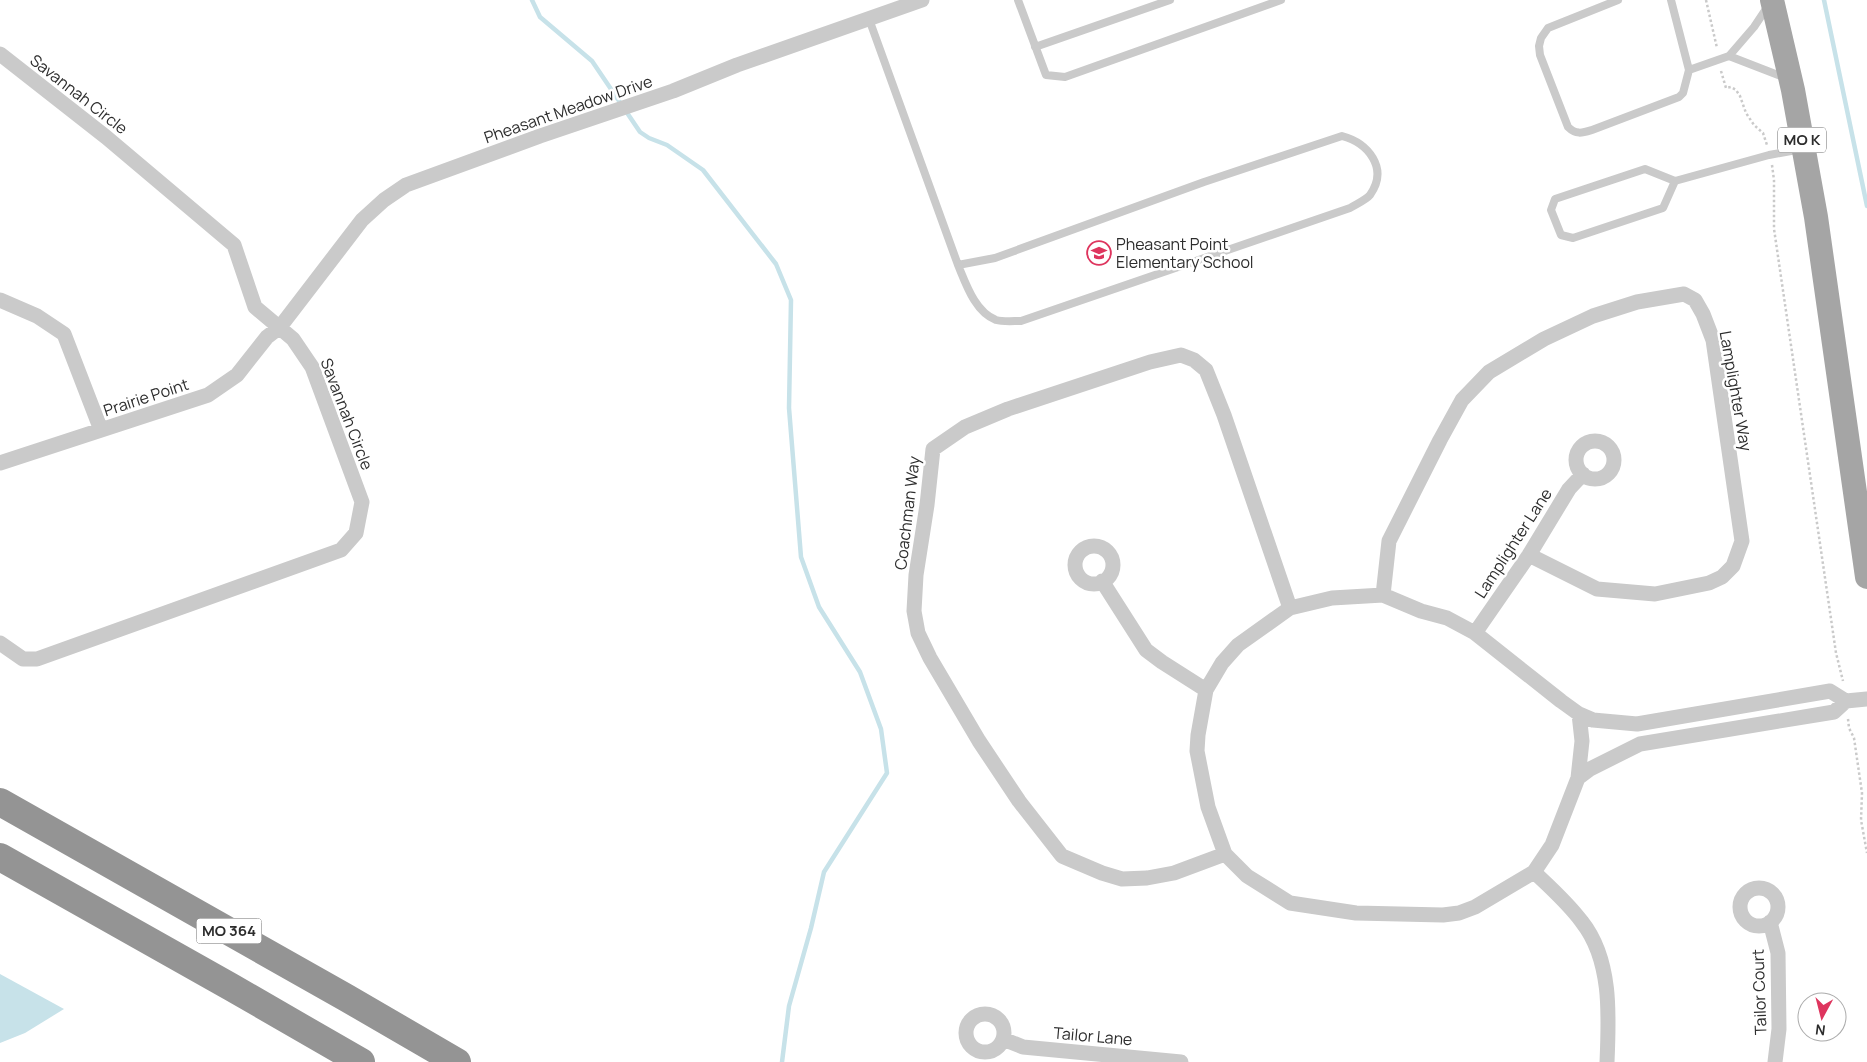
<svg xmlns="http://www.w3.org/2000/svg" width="1867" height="1062" font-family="Manrope,sans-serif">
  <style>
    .water { fill: #c7e2e9 }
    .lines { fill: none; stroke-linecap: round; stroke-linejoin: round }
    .stream { stroke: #c7e2e9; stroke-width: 4.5 }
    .path { stroke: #cacaca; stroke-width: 2.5; stroke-dasharray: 2.5 2.5; stroke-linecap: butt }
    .service { stroke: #cacaca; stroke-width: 8 }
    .minor { stroke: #cacaca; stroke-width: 15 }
    .primary { stroke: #a5a5a5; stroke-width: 24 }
    .motorway { stroke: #949494; stroke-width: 28 }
    .labels { text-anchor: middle; stroke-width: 5; stroke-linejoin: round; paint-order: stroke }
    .shield { fill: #fff; stroke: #6c6c6c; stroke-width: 1 }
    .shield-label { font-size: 15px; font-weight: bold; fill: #2d2d2d }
    .street-label { font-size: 16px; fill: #2d2d2d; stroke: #fff }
    .poi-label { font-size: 16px; fill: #2d2d2d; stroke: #fff; text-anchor: start }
  </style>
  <rect width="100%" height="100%" fill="#fff"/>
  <!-- water -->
  <path class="water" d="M0 974 64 1009 25 1033 0 1043Z"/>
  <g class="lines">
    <!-- stream -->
    <path class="stream" d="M532 0 540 17 592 61 640 132 649 138 667 145 703 170 776 264 791 300 789 408 801 557 819 607 860 672 881 729 887 773 824 872 811 928 789 1006 782 1062
      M1824 0 1867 206"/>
    <!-- path -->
    <path class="path" d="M1706 0 1717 48
      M1721 71 1726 88 1731 87 1736 90 1740 96 1746 113 1754 125 1763 133 1767 145
      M1772 165 1774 180V229L1836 653 1843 681
      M1848 719 1849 728 1854 738 1862 793 1861 820 1867 853"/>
    <!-- service -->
    <path class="service" d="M1018 0 1046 75 1065 77 1281 0
      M1618 0 1548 28 1541 38 1539 46 1540 55 1568 127C1576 135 1582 133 1592 130L1679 97 1683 93 1689 70 1671 0
      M869 19 958 265C966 284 975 312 996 320 1003 322 1013 321 1021 321L1350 208C1356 204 1366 200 1370 195 1389 168 1368 143 1342 136L1204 182 995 258 958 265
      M1035 47 1170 0
      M1729 56 1786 78
      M1689 70 1729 56 1754 27 1768 6
      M1675 181 1645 169 1555 199 1551 210 1561 235 1573 238 1663 208 1675 181 1769 155 1802 149"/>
    <!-- minor -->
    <path class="minor" d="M0 54 106 137 234 245 255 307 293 339 312 367 362 502 356 533 341 550 37 659H23L0 643
      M0 300 37 316 64 334 101 430
      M1576 460a19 19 0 1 1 38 0a19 19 0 1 1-38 0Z
      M0 463 208 395 237 375 267 337 280 327 362 220 384 200 406 185 540 136 673 91 737 65 922 0
      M1075 565a19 19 0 1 1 38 0a19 19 0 1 1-38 0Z
      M1102 581 1146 650 1162 662 1206 690
      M1383 595 1421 611 1447 618 1475 633 1561 701 1579 714 1582 741 1578 778 1552 845 1534 872 1475 907 1459 913 1443 915 1356 913 1290 903 1247 876 1225 854 1208 807 1197 751 1198 735 1206 690 1222 663 1238 645 1290 608 1332 598Z
      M1383 595 1389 541 1440 440 1462 400 1489 372 1544 339 1593 316 1637 302 1684 294 1695 300 1703 314 1713 340 1742 541 1733 566 1722 577 1709 583 1655 594 1597 589 1529 555
      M1475 633 1529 555 1569 489 1583 474
      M1579 714 1593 720 1637 724 1830 691 1846 701
      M1578 778 1590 769 1640 744 1834 712 1846 701 1867 699
      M1225 854 1174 873 1147 878 1122 879 1102 873 1062 856 1019 801 979 741 930 658 918 633 914 611 916 575 927 505 933 449 965 427 1008 409 1150 362 1181 355 1194 360 1206 370 1224 415 1290 608
      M1534 872C1551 888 1568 903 1582 922 1612 960 1609 1016 1607 1062
      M1740 907a19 19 0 1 1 38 0a19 19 0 1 1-38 0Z
      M1770 922 1778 953 1779 1029 1775 1062
      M966 1033a19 19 0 1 1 38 0a19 19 0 1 1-38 0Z
      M1003 1039 1023 1047 1181 1062"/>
    <!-- primary -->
    <path class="primary" d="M1772 0 1793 90 1816 217 1867 577"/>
    <!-- motorway -->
    <path class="motorway" d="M0 802 345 997 457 1062
      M0 857 231 987 361 1062"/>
  </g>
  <!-- icons -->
  <defs>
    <g id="school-ring" transform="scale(1.25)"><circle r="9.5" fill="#fff" stroke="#de355e" stroke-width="1.5"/><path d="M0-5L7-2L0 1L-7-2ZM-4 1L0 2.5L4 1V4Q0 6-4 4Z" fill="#de355e"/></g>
  </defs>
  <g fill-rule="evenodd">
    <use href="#school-ring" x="1099" y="253"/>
  </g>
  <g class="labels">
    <!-- shield labels -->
    <g class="shield">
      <rect x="1778" y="127.5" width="48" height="25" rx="4"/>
      <rect x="196.5" y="918.5" width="65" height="25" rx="4"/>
    </g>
    <g class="shield-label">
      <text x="1802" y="145">MO K</text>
      <text x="229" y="936">MO 364</text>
    </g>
    <!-- street labels -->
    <g class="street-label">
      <text transform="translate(79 94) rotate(38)" y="6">Savannah Circle</text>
      <text transform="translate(568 109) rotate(-19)" y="6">Pheasant Meadow Drive</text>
      <text transform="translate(1736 391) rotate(80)" y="6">Lamplighter Way</text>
      <text transform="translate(146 397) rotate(-18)" y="6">Prairie Point</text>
      <text transform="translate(347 414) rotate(69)" y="6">Savannah Circle</text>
      <text transform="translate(907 513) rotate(-83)" y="6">Coachman Way</text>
      <text transform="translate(1513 543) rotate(-57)" y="6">Lamplighter Lane</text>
      <text transform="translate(1759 992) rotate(-92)" y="6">Tailor Court</text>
      <text transform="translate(1093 1036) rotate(5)" y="6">Tailor Lane</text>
    </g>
    <!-- poi labels -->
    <g class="poi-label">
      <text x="1116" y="250">Pheasant Point<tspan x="1116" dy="18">Elementary School</tspan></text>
    </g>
  </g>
  <!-- north arrow -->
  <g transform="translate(1822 1017) rotate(187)"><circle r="24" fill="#ffffff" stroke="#ababab"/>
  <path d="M0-4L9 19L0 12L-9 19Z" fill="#de355e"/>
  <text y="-8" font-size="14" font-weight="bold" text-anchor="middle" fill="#2d2d2d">N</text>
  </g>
</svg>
